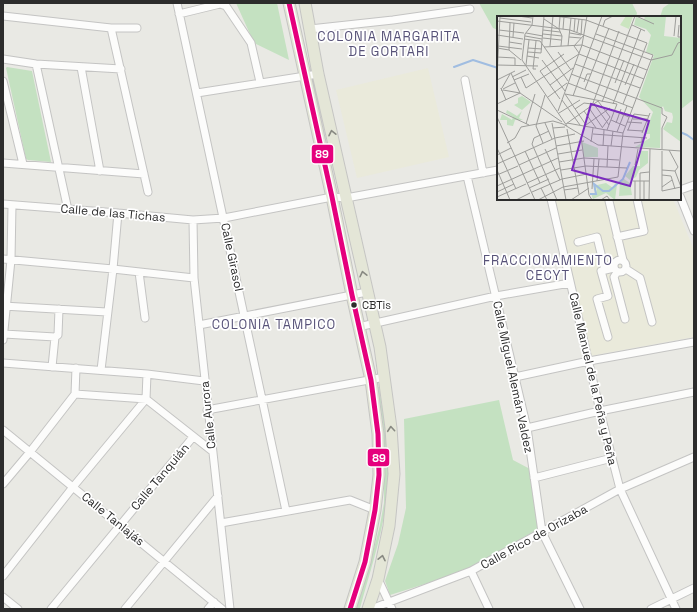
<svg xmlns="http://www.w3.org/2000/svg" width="697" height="612" font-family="'Space Grotesk',sans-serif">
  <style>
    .education { fill: #eaeadb }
    .green { fill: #c4e1c1 }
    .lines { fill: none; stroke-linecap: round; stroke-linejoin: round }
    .stream { stroke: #a0bde1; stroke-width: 2 }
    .street-casing { stroke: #c4c4c3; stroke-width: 9 }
    .primary-casing { stroke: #c5c5c3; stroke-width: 13 }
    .street { stroke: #fcfcfb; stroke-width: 7 }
    .primary { stroke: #e4e6d7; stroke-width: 11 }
    .bus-1-casing { stroke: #fff; stroke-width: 8 }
    .bus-1 { stroke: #e5007d; stroke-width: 5 }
    .oneway { stroke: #888982 }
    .bus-dot { fill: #2c2c2c; stroke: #fff; stroke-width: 1.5 }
    .labels { text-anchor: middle; stroke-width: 3.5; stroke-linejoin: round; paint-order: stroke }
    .bus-label { font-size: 11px; fill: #2c2c2c; stroke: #fff; text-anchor: start }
    .street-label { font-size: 12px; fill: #2c2c2c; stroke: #fff }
    .neighbourhood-label { font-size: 13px; letter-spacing: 1px; fill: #575278; stroke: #fff }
    .inset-river { fill: none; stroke: #a0bde1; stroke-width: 2 }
    .inset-road { fill: none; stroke: #9d9d9a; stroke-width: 1 }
    .view { fill: #7b2cbf; fill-opacity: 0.15; stroke: #7b2cbf; stroke-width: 2 }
    .inset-edge { fill: none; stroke: #2c2c2c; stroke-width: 2 }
    .line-badge { stroke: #fff; stroke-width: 1.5 }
    .badge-label { font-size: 11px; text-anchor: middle; font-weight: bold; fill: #fff }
  </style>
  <rect width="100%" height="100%" fill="#e9e9e4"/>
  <!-- education -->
  <path class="education" d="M428 68 449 157 357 178 336 90Z
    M554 199H673L694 250V337L590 356Z"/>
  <!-- green -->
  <path class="green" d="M236 3H277L289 60 254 43Z
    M479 3H632L637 13 636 17H498V30L493 28Z
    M670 3H694V99L680 110V17H660L663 8Z
    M7 67 32 71 51 162 28 160 26 159 6 68Z
    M378 387H379C384 420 390 453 388 485 385 527 371 568 360 608L357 609 356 607 370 564 380 525 384 503V432Z
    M499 400 513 460 530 469 538 529 466 571 390 595 385 581 398 544 406 508 404 419Z"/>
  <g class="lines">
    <!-- stream -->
    <path class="stream" d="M454 67 473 60 498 68
      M680 132 687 135 694 140"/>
    <!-- street casing -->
    <g class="street-casing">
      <path id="street" d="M177 3 286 511
        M179 14 220 4 226 6 251 43 260 82
        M3 16 111 28H137
        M111 28 148 192
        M310 29 393 20 470 9
        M3 59 36 64 121 69
        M36 64 68 210
        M81 67 100 171
        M465 80 483 173
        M3 81 23 164
        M197 93 318 74
        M3 163 144 174
        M467 176 527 428 542 532 580 609
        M680 190 694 185
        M680 196 694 231
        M551 199 600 411 620 489 676 609
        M609 201 623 260
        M3 204 118 213 193 220 224 218 332 197 346 198 498 170
        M193 220 194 278 230 609
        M617 237 644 231 637 199
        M578 242 597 237 605 270
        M3 259 113 269 194 278
        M614 266a6 6 0 1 1 12 0a6 6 0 1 1-12 0Z
        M626 269 640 278 652 322
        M139 272 145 318
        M617 272 614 277 625 319
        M3 306 107 312
        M199 325 367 292
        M358 327 496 296 570 283
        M4 334 55 337
        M608 337 597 299 608 296 601 271 614 268
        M3 340 11 260 12 205
        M3 363 147 374 204 381
        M52 367 55 337 58 335 59 309
        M101 370 113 269 118 213
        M515 377 589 361 694 342
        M75 394 146 399 212 451
        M75 394 76 368
        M207 410 385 377
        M527 428 600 411 694 392
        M3 430 222 609
        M534 478 612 458
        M3 484 30 452 75 394
        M221 523 350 500 375 510
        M471 571 489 609
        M3 576 73 487 146 399 147 374
        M378 579 392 609
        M3 597 18 609
        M51 609 193 437
        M125 609 218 496
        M208 609 214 602
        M371 609 471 571 620 489 694 457
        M651 609 694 588"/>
    </g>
    <!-- primary casing -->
    <g class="primary-casing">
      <path id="primary" d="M289 3 332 197 352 295 371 380 378 434 379 475 375 510 365 562 350 609
        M305 3 318 74 380 347 391 428 394 474 389 526 378 579 368 609"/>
    </g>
    <!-- street -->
    <use href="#street" class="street"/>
    <!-- primary -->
    <use href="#primary" class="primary"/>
    <!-- bus-1 casing -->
    <g class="bus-1-casing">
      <path id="bus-1" d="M289 3 332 197 352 295 371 380 378 434 379 475 375 510 365 562 350 609"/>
    </g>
    <!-- bus-1 -->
    <use href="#bus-1" class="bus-1"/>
  </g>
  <!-- one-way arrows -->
  <defs><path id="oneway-chevron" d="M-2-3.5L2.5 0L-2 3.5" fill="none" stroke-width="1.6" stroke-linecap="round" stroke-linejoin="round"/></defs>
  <g class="oneway">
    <use href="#oneway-chevron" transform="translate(332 133) rotate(-102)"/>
    <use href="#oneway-chevron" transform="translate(363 274) rotate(-103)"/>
    <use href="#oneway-chevron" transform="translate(391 429) rotate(-95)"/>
    <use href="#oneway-chevron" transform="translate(382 558) rotate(-78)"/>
  </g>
  <!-- markers -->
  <circle class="bus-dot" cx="354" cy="305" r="3.5"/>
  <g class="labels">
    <!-- bus labels -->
    <g class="bus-label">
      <text x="362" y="309">CBTis</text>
    </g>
    <!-- street labels -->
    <g class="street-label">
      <text transform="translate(113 213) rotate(5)" y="4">Calle de las Tichas</text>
      <text transform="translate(232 257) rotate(78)" y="4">Calle Girasol</text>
      <text transform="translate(513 377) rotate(78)" y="4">Calle Miguel Alemán Valdez</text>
      <text transform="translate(593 379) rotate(77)" y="4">Calle Manuel de la Peña y Peña</text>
      <text transform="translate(208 415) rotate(-96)" y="4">Calle Aurora</text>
      <text transform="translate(160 477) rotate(-50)" y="4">Calle Tanquián</text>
      <text transform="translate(113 519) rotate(39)" y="4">Calle Tanlajás</text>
      <text transform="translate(534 537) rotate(-29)" y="4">Calle Pico de Orizaba</text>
    </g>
    <!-- neighbourhood labels -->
    <g class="neighbourhood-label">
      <text x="389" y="41">COLONIA MARGARITA<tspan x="389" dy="15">DE GORTARI</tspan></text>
      <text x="548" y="265">FRACCIONAMIENTO<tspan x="548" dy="15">CECYT</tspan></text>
      <text x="274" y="329">COLONIA TAMPICO</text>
    </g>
  </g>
  <!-- overview -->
  <g transform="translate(497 16)">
    <rect width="184" height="184" fill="#e9e9e4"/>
    <path d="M148 0H169L167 20 184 22V126L166 113 170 106 175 107 176 101 175 97 168 95 166 90 164 93 163 132 138 131 153 122V118H148L156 96 142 81 157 39 149 36 154 19 149 13 137 9 139 1 147 4ZM25 80 34 86 25 94 17 89 21 87V82ZM10 94 20 100 25 95 22 102 26 104H18L16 110 10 109V104H3L5 98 15 104 16 101 9 97ZM85 126 101 132V141H87ZM143 135H151V147L142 154 139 161 133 164 128 160 136 150H143ZM127 163 133 167 135 179 122 180 123 166ZM109 167 116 172 118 167 120 168 118 184 109 177 96 183 94 177H99L100 173 96 170Z" fill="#c4e1c1"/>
    <path d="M129 0H136L132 13 123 9Z" fill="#cbe5c0"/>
    <path class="inset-river" d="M93 178H99L97 168 106 175H112L126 163 133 146"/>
    <path class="inset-road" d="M21 0 35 2M36 0 35 9 28 18 25 44 70 110M57 0 89 4M139 0 157 8M3 2 34 6M47 3 62 13 65 20 64 30M89 4 150 27 126 88M0 5 73 14 154 44 175 39 181 27 184 26M135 9 148 15M182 9 181 21H184M106 10 108 4 116 0M62 13 63 1M66 13 67 1M2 14 27 17M46 14 63 16M77 16 78 3M80 16 82 3M29 17 46 20M73 17 84 19 85 4M46 18 65 20M0 19 26 23M28 20 45 23M177 20 179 0M16 21 17 7M72 21 84 22M46 22 64 24M27 23 43 25 71 65M39 25 36 53H39M12 26 25 28M1 30 25 33M53 30 56 0M71 30 74 2M47 31 85 29 150 54M0 32 12 34 24 44M31 32 45 33M12 34 13 7M31 36 44 37 47 0M61 36 74 54M82 37 77 30 87 19M30 40 42 42M0 41 18 42V49M45 44 68 75M78 48 143 72M0 49 41 50M29 49 32 24M14 57 23 77M74 58 165 92V98L170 101 165 112V133M15 61 29 54M24 61 29 72 82 38 147 63M0 62 3 0M0 64 18 55M17 64 32 58M87 66 90 58H94M71 67 136 92M118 67 127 44M53 69 76 52M128 69 137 48M5 72 13 58M6 73 18 67M88 73 112 12M6 74 23 77 65 106M5 75 4 72 9 84M68 78 120 88M68 78 89 109M76 80 105 0M51 81 70 67M63 83 43 55 67 38M65 84 83 109M105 86 138 0M0 88 23 77M97 88 112 109M116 88 144 13M95 90 122 15M92 92 105 111M78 93 87 87 95 88M0 94 32 109M61 95 85 29 90 0M87 95 99 112M117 95 132 101M62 97 83 84M0 101 38 184M136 103H150M114 104 128 110M130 106 145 107M48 107 55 123M55 107 69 184M70 107 126 117M119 107 124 93M29 108 38 78M69 108 101 85 113 101M89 109 113 92M56 112 68 111M105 112 113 101M70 113 82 178M110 114 120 88M130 114 146 115M131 114 137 98 152 100M52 115 37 122 35 128 60 184M120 116 130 90M145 117 153 97M96 118 150 122M84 121 92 179 95 184M94 126 96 112M10 127 18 122 24 111 56 105 66 108 101 129 184 135M46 127 39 110 48 79M137 127 145 126V121M59 130 87 125M106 130 107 114M114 130 116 115M0 132 19 173M48 133 63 164M172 134 181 151 178 155M28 135 43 167M165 135V175L184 171M61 138 85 134M0 139 14 132M62 146 87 142 122 144M0 148 58 122 78 118M22 149 59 132M138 149 141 133M110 151 111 130M0 154 13 184M64 154 89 150 130 152M165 154 178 155M178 155 184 171M0 159 21 150M165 159 174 160 178 173M100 165 102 143M136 165H152M30 167 63 152M0 170 61 142M165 171 175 164M32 172 52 163M44 172 50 184M95 173 97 143M67 174 81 172M0 176 17 168M35 176 65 163 90 158M0 181 29 168M19 184 33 177M41 184 66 171 121 161 126 117 156 39 99 18M74 184 92 172M104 184 110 180 113 184M138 184V165M143 184V157L152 156M147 184V165M152 184 153 133"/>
    <path class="view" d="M94 88 152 105 133 170 75 154Z"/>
    <rect width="184" height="184" class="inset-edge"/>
  </g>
  <g class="line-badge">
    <rect x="311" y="144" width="23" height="20" rx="4" fill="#e5007d"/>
    <rect x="367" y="448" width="23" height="19" rx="4" fill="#e5007d"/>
  </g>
  <g class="badge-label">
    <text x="322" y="158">89</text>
    <text x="379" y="462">89</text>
  </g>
  <!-- border -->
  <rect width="697" height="612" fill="none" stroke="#2c2c2c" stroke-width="8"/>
</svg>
